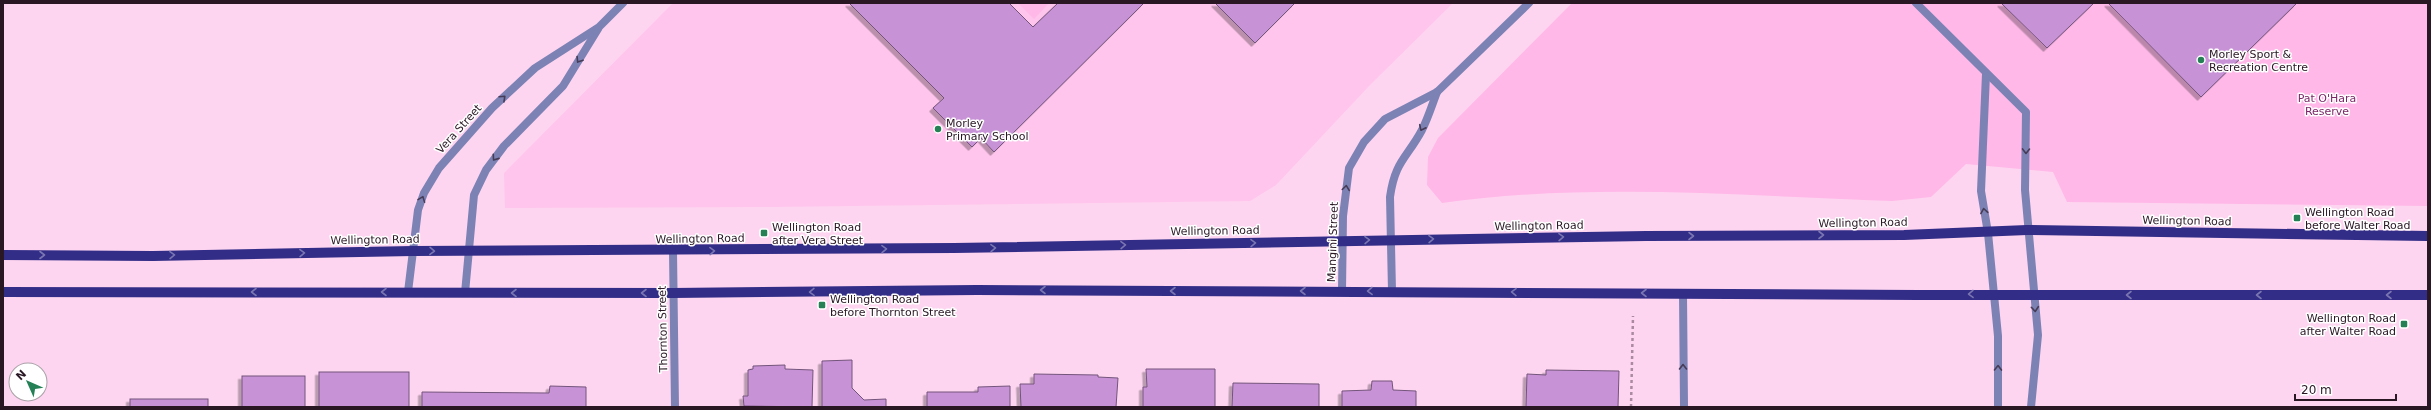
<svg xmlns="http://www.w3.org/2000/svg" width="2431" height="410" viewBox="0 0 2431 410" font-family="'DejaVu Sans',sans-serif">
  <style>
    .built { fill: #ffc5ec }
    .green { fill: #ffb8e8 }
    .building { fill: #c893d6; stroke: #73547b; filter: url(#shadow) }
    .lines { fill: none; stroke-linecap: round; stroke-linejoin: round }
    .path { stroke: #aa8aa0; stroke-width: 2.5; stroke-dasharray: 3 3; stroke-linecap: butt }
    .lane { stroke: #7d82b5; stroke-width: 8 }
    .street { stroke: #7d82b5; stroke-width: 8 }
    .primary { stroke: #322d87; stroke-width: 10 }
    .oneway { stroke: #463c57 }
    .oneway2 { stroke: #7a76b1 }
    .poi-dot { fill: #258056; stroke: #fff; stroke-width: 1.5 }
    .labels { text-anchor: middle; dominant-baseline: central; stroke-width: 3; stroke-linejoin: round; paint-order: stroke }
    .poi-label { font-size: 11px; fill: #291724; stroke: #fff; text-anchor: start }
    .park-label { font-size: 11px; fill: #7b2667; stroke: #fff }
    .street-label { font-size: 11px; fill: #291724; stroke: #fff }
  </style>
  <defs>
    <filter id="shadow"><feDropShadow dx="-3.5" dy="3.5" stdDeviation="0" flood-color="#0004"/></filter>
  </defs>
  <rect width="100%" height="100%" fill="#fed5f0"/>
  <polygon class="built" points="673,3 1453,3 1370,85 1276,185 1250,201 768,207 505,208 504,173"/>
  <g class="green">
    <polygon points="1018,3 1049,3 1034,19"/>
    <path d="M1572,3H2428V206L2067,202L2053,172L1966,164L1931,197L1892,201C1744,196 1589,182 1442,203L1427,185L1428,157L1438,138Z"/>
  </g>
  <g class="building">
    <polygon points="849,3 1009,3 1033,27 1058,3 1144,3 994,152 981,138 972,147 933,108 944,98"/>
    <polygon points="1215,3 1295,3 1255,43"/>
    <polygon points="2001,3 2094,3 2047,48"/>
    <polygon points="2108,3 2297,3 2201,97"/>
    <polygon points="852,360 852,388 864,400 886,399 886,407 822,407 822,361"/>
    <polygon points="785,365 785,369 813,370 812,407 744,406 743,396 748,396 748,370 753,369 753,366"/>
    <polygon points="1146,369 1215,369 1215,407 1143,407 1143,387 1147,387"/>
    <polygon points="1546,370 1619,371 1618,407 1526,407 1527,374 1546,375"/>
    <rect x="319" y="372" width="90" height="35"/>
    <polygon points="1034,374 1098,375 1098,377 1118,378 1116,407 1021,407 1020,384 1034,384"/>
    <rect x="242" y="376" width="63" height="31"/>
    <polygon points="1372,381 1392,381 1393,390 1416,391 1416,407 1342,407 1342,391 1371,390"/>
    <polygon points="1233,383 1319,384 1319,407 1232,407"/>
    <polygon points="550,386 586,387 586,407 422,407 422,392 549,393"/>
    <polygon points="1010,386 1010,407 927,407 927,392 978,392 978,387"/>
    <rect x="130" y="399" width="78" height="8"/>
  </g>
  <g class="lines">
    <polyline class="path" points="1631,407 1633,316"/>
    <g class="lane">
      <polyline points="1916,3 2026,112 2025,190 2038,335 2031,407"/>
      <polyline points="1986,74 1981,191 1988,233 1998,336 1998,407"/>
      <polyline points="1683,294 1684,406"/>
    </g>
    <g class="street">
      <polyline points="673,251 675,407"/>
      <polyline points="1342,291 1343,216 1349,168 1364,142 1385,119 1437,92 1529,3"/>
      <path d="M1392,291L1390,197C1395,161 1407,158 1422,130C1428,118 1432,105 1437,92"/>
      <polyline points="408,292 418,210 424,193 439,168 492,108 535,68 599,27 623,3"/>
      <polyline points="465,293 474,195 486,170 504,146 563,86 598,29"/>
    </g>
    <g class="primary">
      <polyline points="3,255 153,256 413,251 954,248 1646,236 1904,235 2027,230 2428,236"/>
      <polyline points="3,292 672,293 977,290 1919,295 2428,295"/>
    </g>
  </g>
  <defs><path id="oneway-chevron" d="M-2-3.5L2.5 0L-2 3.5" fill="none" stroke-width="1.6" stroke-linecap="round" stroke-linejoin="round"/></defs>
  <g class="oneway">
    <use href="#oneway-chevron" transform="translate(579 60) rotate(122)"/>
    <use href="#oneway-chevron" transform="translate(503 98) rotate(-43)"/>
    <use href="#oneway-chevron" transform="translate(1422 128) rotate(116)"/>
    <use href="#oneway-chevron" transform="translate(2026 151) rotate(91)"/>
    <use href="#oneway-chevron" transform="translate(495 158) rotate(125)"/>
    <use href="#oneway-chevron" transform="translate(1346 188) rotate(-82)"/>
    <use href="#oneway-chevron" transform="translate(422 199) rotate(-69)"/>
    <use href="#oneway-chevron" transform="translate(1984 211) rotate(-99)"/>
    <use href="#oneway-chevron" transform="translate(2035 309) rotate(85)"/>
    <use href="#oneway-chevron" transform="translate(1683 367) rotate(-90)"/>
    <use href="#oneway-chevron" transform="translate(1998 368) rotate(-89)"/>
  </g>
  <g class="oneway2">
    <use href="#oneway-chevron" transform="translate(1821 235)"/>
    <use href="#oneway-chevron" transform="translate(1691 236)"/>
    <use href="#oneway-chevron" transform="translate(1561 237) rotate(-1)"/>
    <use href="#oneway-chevron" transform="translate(1431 239) rotate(-1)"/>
    <use href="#oneway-chevron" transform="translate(1367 240) rotate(-1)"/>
    <use href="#oneway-chevron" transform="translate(1253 243) rotate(-1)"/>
    <use href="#oneway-chevron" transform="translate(1123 245) rotate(-1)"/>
    <use href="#oneway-chevron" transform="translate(993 248) rotate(-1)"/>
    <use href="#oneway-chevron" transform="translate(884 249) rotate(-1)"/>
    <use href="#oneway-chevron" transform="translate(432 251) rotate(1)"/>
    <use href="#oneway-chevron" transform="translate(712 251) rotate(-1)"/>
    <use href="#oneway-chevron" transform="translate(302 253) rotate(-1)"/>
    <use href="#oneway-chevron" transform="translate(42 255)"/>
    <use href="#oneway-chevron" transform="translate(172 255) rotate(-1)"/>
    <use href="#oneway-chevron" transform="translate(1043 290) rotate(-180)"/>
    <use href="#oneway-chevron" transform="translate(1173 291) rotate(-180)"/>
    <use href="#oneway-chevron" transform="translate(1303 291) rotate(-180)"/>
    <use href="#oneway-chevron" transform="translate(1370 291) rotate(179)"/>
    <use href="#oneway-chevron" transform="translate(254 292) rotate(-180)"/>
    <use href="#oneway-chevron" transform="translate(384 292) rotate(-180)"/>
    <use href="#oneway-chevron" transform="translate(812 292) rotate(179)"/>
    <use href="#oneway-chevron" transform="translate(1514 292) rotate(-179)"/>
    <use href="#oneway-chevron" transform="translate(514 293) rotate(180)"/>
    <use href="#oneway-chevron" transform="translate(644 293) rotate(180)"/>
    <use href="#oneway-chevron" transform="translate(1644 293) rotate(-180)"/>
    <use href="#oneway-chevron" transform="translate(1971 294) rotate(179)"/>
    <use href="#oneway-chevron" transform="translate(2129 295) rotate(-180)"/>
    <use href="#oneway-chevron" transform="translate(2259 295) rotate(-180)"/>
    <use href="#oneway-chevron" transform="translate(2389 295) rotate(-180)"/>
  </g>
  <g class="poi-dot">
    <circle cx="2201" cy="60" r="4"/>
    <circle cx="938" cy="129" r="4"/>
    <rect x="2293" y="214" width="8" height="8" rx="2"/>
    <rect x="760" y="229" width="8" height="8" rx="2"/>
    <rect x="818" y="301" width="8" height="8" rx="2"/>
    <rect x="2400" y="320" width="8" height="8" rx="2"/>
  </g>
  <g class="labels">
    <g class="poi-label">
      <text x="2209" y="54">Morley Sport &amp;<tspan x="2209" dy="13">Recreation Centre</tspan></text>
      <text x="946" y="123">Morley<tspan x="946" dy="13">Primary School</tspan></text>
      <text x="2305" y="212">Wellington Road<tspan x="2305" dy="13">before Walter Road</tspan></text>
      <text x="772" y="227">Wellington Road<tspan x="772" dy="13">after Vera Street</tspan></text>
      <text x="830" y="299">Wellington Road<tspan x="830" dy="13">before Thornton Street</tspan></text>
      <text x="2396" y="318" text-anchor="end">Wellington Road<tspan x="2396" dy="13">after Walter Road</tspan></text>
    </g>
    <g class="park-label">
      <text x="2327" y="98">Pat O'Hara<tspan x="2327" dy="13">Reserve</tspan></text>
    </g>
    <g class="street-label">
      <text transform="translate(459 129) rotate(-48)">Vera Street</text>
      <text transform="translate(2187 221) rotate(1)">Wellington Road</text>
      <text transform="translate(1863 223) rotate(-1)">Wellington Road</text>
      <text transform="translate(1539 226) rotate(-1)">Wellington Road</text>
      <text transform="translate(1215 231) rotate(-1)">Wellington Road</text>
      <text transform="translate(700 239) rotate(-1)">Wellington Road</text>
      <text transform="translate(375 240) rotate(-1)">Wellington Road</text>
      <text transform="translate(1333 242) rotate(-88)">Mangini Street</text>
      <text transform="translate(663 329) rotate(-91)">Thornton Street</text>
    </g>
  </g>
  <rect width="2431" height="410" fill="none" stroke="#291724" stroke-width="8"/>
  <g transform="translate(28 382) rotate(315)"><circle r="19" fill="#ffffff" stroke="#a9a2a7"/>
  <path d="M0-3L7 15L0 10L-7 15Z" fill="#258056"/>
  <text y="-6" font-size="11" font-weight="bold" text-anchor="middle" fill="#291724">N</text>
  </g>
  <path d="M2295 394v6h101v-6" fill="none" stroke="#291724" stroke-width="2"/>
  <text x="2301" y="394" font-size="12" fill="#291724" stroke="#ffffff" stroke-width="3" paint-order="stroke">20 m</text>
</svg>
